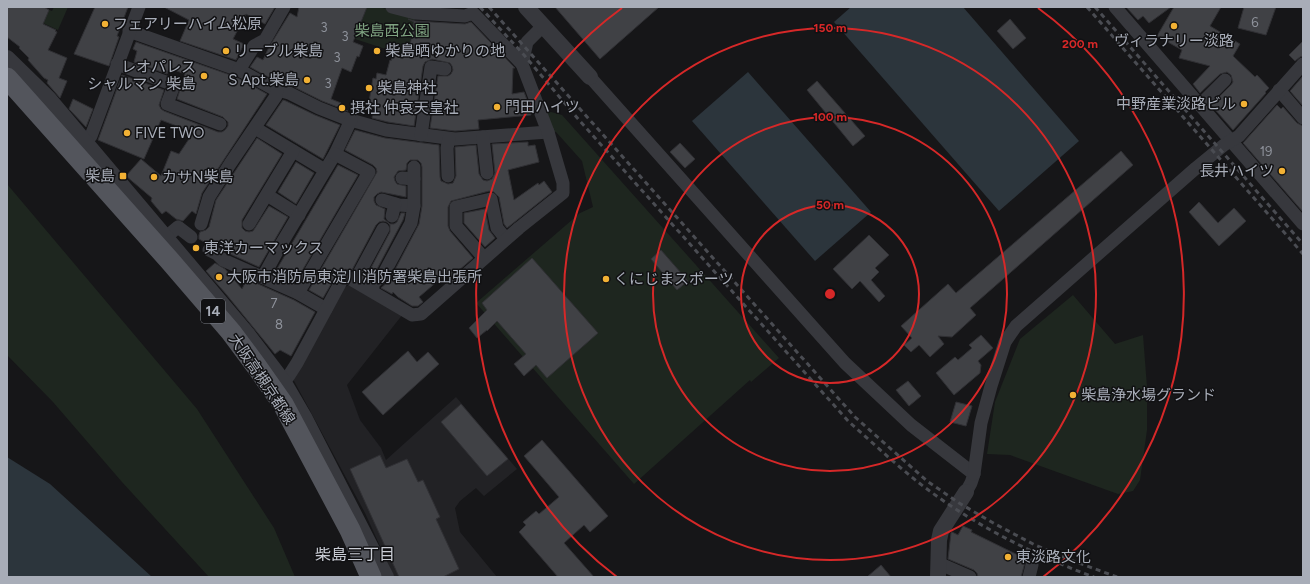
<svg xmlns="http://www.w3.org/2000/svg" width="1310" height="584" viewBox="0 0 1310 584" font-family="Figtree,'Noto Sans JP',sans-serif">
  <style>
    .built { fill: #222225 }
    .green { fill: #1e261f }
    .water { fill: #2c353c }
    .building { fill: #404145; stroke: #303034 }
    .lines { fill: none; stroke-linecap: round; stroke-linejoin: round }
    .minor { stroke: #37383d; stroke-width: 13 }
    .tertiary { stroke: #37383d; stroke-width: 16 }
    .primary { stroke: #53555c; stroke-width: 21 }
    .rail { stroke: #4a4c52; stroke-width: 3; stroke-dasharray: 5 4; stroke-linecap: butt }
    .ring { fill: none; stroke: #d62828; stroke-width: 2 }
    .poi-dot { fill: #f2b134; stroke: #111113; stroke-width: 1.5 }
    .labels { text-anchor: middle; dominant-baseline: central; stroke-width: 3; stroke-linejoin: round; paint-order: stroke }
    .number-label { font-size: 13px; fill: #8e929b }
    .shield { fill: #111113; stroke: #7b7e86; stroke-width: 1 }
    .shield-label { font-size: 14px; font-weight: bold; fill: #a8adb8 }
    .poi-label { font-size: 15px; fill: #a8adb8; stroke: #111113; text-anchor: start }
    .park-label { font-size: 15px; fill: #7fa381; stroke: #111113 }
    .street-label { font-size: 15px; fill: #a8adb8; stroke: #111113 }
    .neighbourhood-label { font-size: 16px; fill: #c9ccd4; stroke: #111113 }
    .centre { fill: #d62828; stroke: #111113; stroke-width: 2 }
    .ring-label { font-size: 12px; text-anchor: middle; font-weight: bold; fill: #d62828; stroke: #111113; stroke-width: 3; stroke-linejoin: round; paint-order: stroke }
  </style>
  <rect width="100%" height="100%" fill="#161618"/>
  <polygon class="built" points="351,284 403,314 347,385 360,420 381,448 386,460 456,397 517,469 484,496 476,488 460,501 455,508 460,532 497,577 394,577 365,513 293,379 343,288"/>
  <g class="green">
    <polygon points="54,7 68,7 58,30 43,23 49,10 52,11"/>
    <polygon points="367,7 379,7 415,17 407,56 355,39"/>
    <polygon points="544,110 562,115 779,358 751,382 750,380 634,484 476,303 580,213 593,207 582,161 556,132 552,131"/>
    <polygon points="7,184 197,409 274,528 295,577 209,577 122,482 53,402 7,355"/>
    <polygon points="1073,295 1115,344 1143,335 1147,387 1147,430 1140,480 1133,491 1118,494 1010,455 987,454 995,402 1020,339"/>
  </g>
  <g class="water">
    <polygon points="851,7 963,7 1079,141 999,211 834,22"/>
    <polygon points="748,72 871,212 815,261 692,121"/>
    <polygon points="7,457 50,484 152,577 7,577"/>
  </g>
  <g class="building">
    <polygon points="7,7 44,7 49,10 43,24 56,30 55,31 57,32 48,50 67,58 59,78 67,81 60,98 47,83 48,80 44,78 28,60 29,58 19,48 20,47 7,37"/>
    <polygon points="95,7 128,7 117,36 119,37 109,66 74,54"/>
    <polygon points="164,7 275,7 265,24 246,14 233,39 244,44 236,60 180,41 189,20"/>
    <polygon points="299,7 367,7 353,42 363,46 359,57 357,56 351,72 342,68 331,99 341,103 341,105 344,106 343,109 348,111 322,101 292,86 277,82 250,67 257,57 263,60 269,47 290,13 297,17"/>
    <polygon points="555,7 659,7 600,59"/>
    <polygon points="1126,7 1171,7 1149,23 1143,16 1138,20"/>
    <polygon points="1174,7 1221,7 1210,26 1240,44 1233,56 1255,77 1257,75 1269,88 1265,92 1266,93 1233,130 1211,105 1231,85 1233,82 1231,75 1227,72 1220,74 1200,93 1193,84 1210,66 1179,58 1182,50 1157,36"/>
    <polygon points="1244,7 1276,7 1266,35 1238,28"/>
    <polygon points="408,19 415,21 465,24 471,22 515,68 513,68 512,94 524,92 531,110 531,115 478,120 479,129 455,131 430,128 438,76 448,76 451,74 453,70 452,66 450,63 432,59 425,62 423,66 414,126 388,122 372,118 375,104 369,102 373,78 376,79 377,73 386,75 390,60 391,61 393,53 408,57 414,22"/>
    <polygon points="1010,19 1026,38 1013,49 997,31"/>
    <polygon points="1303,41 1303,56 1300,57 1295,61 1289,55"/>
    <polygon points="136,42 236,77 267,94 202,193 196,214 192,211 183,221 176,219 166,211 162,214 151,201 152,198 126,176 141,159 161,176 171,151 179,154 193,133 190,132 190,131 161,120 144,159 98,140 122,75 164,90 159,105 161,109 164,111 218,132 222,132 225,130 228,126 228,122 223,117 177,99 185,74 169,68 167,74 134,62 137,51 133,49"/>
    <polygon points="1303,76 1303,106 1290,91"/>
    <polygon points="817,81 865,136 853,146 807,90"/>
    <polygon points="73,99 93,109 86,127 69,109"/>
    <polygon points="283,100 286,101 315,115 340,125 323,159 266,125"/>
    <polygon points="1277,105 1281,109 1283,107 1297,123 1303,126 1303,212 1243,143"/>
    <polygon points="355,130 385,138 439,145 440,177 441,181 448,184 453,183 456,176 455,147 476,145 479,174 483,180 487,181 492,179 495,173 492,144 528,142 528,146 535,145 539,162 508,170 514,200 538,183 539,185 544,181 552,192 507,228 504,224 499,197 494,192 489,191 451,201 448,207 448,226 450,231 473,258 450,278 446,274 419,297 423,302 418,306 412,306 398,297 393,292 392,294 381,288 389,281 419,224 422,206 422,167 421,163 418,160 410,160 407,163 406,170 398,171 394,177 395,181 397,184 406,186 406,197 381,192 377,194 374,197 374,201 376,205 385,209 384,219 390,224 394,224 397,222 401,213 405,213 403,220 376,271 370,275 367,279 365,279 390,232 390,225 387,222 383,221 379,222 376,225 352,270 345,269 338,272 323,298 309,290 377,172 376,168 373,165 345,150"/>
    <polygon points="257,138 282,154 242,220 242,228 245,231 249,232 253,231 269,206 288,217 259,267 228,253 221,247 213,243 206,243 199,239 199,235 200,232 206,230 209,227 216,200"/>
    <polygon points="680,143 695,159 685,168 670,152"/>
    <polygon points="1121,151 1133,165 970,308 976,315 952,337 938,336 944,344 930,357 919,345 911,352 904,345 912,338 901,326 948,284 956,293"/>
    <polygon points="296,162 314,173 296,204 278,192"/>
    <polygon points="338,165 358,175 295,283 274,274"/>
    <polygon points="1199,202 1218,223 1234,208 1246,221 1219,246 1189,212"/>
    <polygon points="485,209 489,230 495,238 485,247 464,223 464,213"/>
    <polygon points="869,235 889,255 875,268 879,272 871,280 885,296 879,302 860,281 852,289 833,269"/>
    <polygon points="661,250 688,281 677,290 651,259"/>
    <polygon points="532,258 598,333 547,378 536,365 524,376 514,364 526,354 497,321 487,331 487,330 477,338 469,328 487,310 482,303"/>
    <polygon points="215,263 225,269 242,289 247,279 294,300 315,312 291,356 280,350 275,354 226,294 206,271"/>
    <polygon points="981,335 993,348 978,361 981,365 980,373 954,395 936,373 955,357 958,360 972,348 969,345"/>
    <polygon points="408,351 417,362 428,352 439,364 383,415 362,392"/>
    <polygon points="908,381 921,396 909,406 896,390"/>
    <polygon points="956,402 972,406 966,426 950,422"/>
    <polygon points="461,404 508,459 487,476 441,422"/>
    <polygon points="542,440 608,516 590,532 584,525 564,543 594,577 558,577 519,532 526,525 523,522 536,511 539,514 559,497 524,456"/>
    <polygon points="380,455 386,468 407,459 418,482 423,480 440,517 436,519 459,569 443,577 399,577 350,469"/>
    <polygon points="963,526 972,530 971,532 1026,559 1021,577 978,577 977,573 974,570 948,559 951,533 952,532 958,535"/>
    <polygon points="881,565 891,577 867,577"/>
  </g>
  <g class="lines">
    <g class="minor">
      <polyline points="1115,7 1303,224"/>
      <polyline points="129,31 239,70 274,89 289,93 319,108 347,119 386,130 455,139 548,132"/>
      <polyline points="117,64 174,85 167,104 220,124"/>
      <polyline points="522,64 527,42 543,26"/>
      <polyline points="239,70 254,46 265,40 284,7"/>
      <polyline points="590,77 845,363 911,425 974,474 971,483 966,492"/>
      <polyline points="1279,90 1303,118"/>
      <polyline points="1200,105 1225,80"/>
      <polyline points="255,128 325,170"/>
      <polyline points="421,135 431,67 445,69"/>
      <polyline points="483,137 487,173"/>
      <polyline points="85,142 91,136 139,7"/>
      <polyline points="448,176 447,148 449,139"/>
      <polyline points="402,178 414,179"/>
      <polyline points="267,195 299,215"/>
      <polyline points="382,200 399,205 414,206"/>
      <polyline points="392,216 395,204"/>
      <polyline points="201,224 209,197 230,164 276,96 277,90"/>
      <polyline points="249,224 293,151"/>
      <polyline points="166,237 178,227 191,237"/>
      <polyline points="209,250 217,254 223,260 298,293 326,309"/>
      <polyline points="484,258 456,226 456,207 491,199 497,228 506,239"/>
      <polyline points="263,277 280,246 335,154 351,120"/>
      <polyline points="355,281 383,229"/>
      <polyline points="372,291 374,282 382,277 411,223 414,206 414,167"/>
      <polyline points="298,293 369,172 335,154"/>
      <polyline points="283,381 288,377 297,363 343,278 347,277 412,315 421,314 519,228 563,193 563,183 548,132 522,64 473,13 465,16 415,13 392,7"/>
      <polyline points="974,474 981,423 991,386 1005,342 1016,326 1196,168 1224,145 1239,136 1303,64"/>
      <polyline points="938,563 970,577"/>
      <polyline points="1029,577 1032,565"/>
    </g>
    <g class="tertiary">
      <polyline points="526,7 590,77"/>
      <polyline points="7,58 48,98 85,142 248,335 283,381 304,417 386,577"/>
      <polyline points="938,577 939,540 941,531 966,492"/>
    </g>
    <polyline class="primary" points="7,78 170,261 231,332 257,367 283,404 350,530 371,577"/>
    <g class="rail">
      <path d="M480,7L524,55L579,120L849,422C873,443 897,466 923,486C974,525 1034,555 1094,577"/>
      <polyline points="489,7 855,417 927,481 959,503 995,524 1035,545 1068,559 1117,577"/>
      <polyline points="1087,7 1303,254"/>
      <polyline points="1095,7 1303,244"/>
    </g>
  </g>
  <g class="ring">
    <circle cx="830" cy="294" r="89"/>
    <circle cx="830" cy="294" r="177"/>
    <circle cx="830" cy="294" r="266"/>
    <path d="M617 577A354 354 0 0 1 622 8M1038 8A354 354 0 0 1 1043 577"/>
  </g>
  <g class="poi-dot">
    <circle cx="105" cy="24" r="4"/>
    <circle cx="1174" cy="26" r="4"/>
    <circle cx="226" cy="51" r="4"/>
    <circle cx="377" cy="51" r="4"/>
    <circle cx="204" cy="76" r="4"/>
    <circle cx="307" cy="80" r="4"/>
    <circle cx="369" cy="88" r="4"/>
    <circle cx="1244" cy="104" r="4"/>
    <circle cx="497" cy="107" r="4"/>
    <circle cx="342" cy="108" r="4"/>
    <circle cx="127" cy="133" r="4"/>
    <circle cx="1282" cy="171" r="4"/>
    <rect x="119" y="172" width="8" height="8" rx="2"/>
    <circle cx="154" cy="177" r="4"/>
    <circle cx="196" cy="248" r="4"/>
    <circle cx="219" cy="277" r="4"/>
    <circle cx="606" cy="279" r="4"/>
    <circle cx="1073" cy="395" r="4"/>
    <circle cx="1008" cy="557" r="4"/>
  </g>
  <g class="labels">
    <g class="number-label">
      <text x="1255" y="22">6</text>
      <text x="324" y="27">3</text>
      <text x="345" y="36">3</text>
      <text x="337" y="57">3</text>
      <text x="328" y="83">3</text>
      <text x="1266" y="151">19</text>
      <text x="274" y="303">7</text>
      <text x="279" y="324">8</text>
    </g>
    <rect class="shield" x="201" y="299" width="24" height="24" rx="3"/>
    <g class="shield-label">
      <text x="213" y="311">14</text>
    </g>
    <g class="poi-label">
      <text x="113" y="24">フェアリーハイム松原</text>
      <text x="1174" y="41" text-anchor="middle">ヴィラナリー淡路</text>
      <text x="234" y="51">リーブル柴島</text>
      <text x="385" y="51">柴島晒ゆかりの地</text>
      <text x="196" y="67" text-anchor="end">レオパレス<tspan x="196" dy="17">シャルマン 柴島</tspan></text>
      <text x="299" y="80" text-anchor="end">S Apt.柴島</text>
      <text x="377" y="88">柴島神社</text>
      <text x="1236" y="104" text-anchor="end">中野産業淡路ビル</text>
      <text x="505" y="107">門田ハイツ</text>
      <text x="350" y="108">摂社 仲哀天皇社</text>
      <text x="135" y="133">FIVE TWO</text>
      <text x="1274" y="171" text-anchor="end">長井ハイツ</text>
      <text x="115" y="176" text-anchor="end">柴島</text>
      <text x="162" y="177">カサN柴島</text>
      <text x="204" y="248">東洋カーマックス</text>
      <text x="227" y="277">大阪市消防局東淀川消防署柴島出張所</text>
      <text x="614" y="279">くにじまスポーツ</text>
      <text x="1081" y="395">柴島浄水場グランド</text>
      <text x="1016" y="557">東淡路文化</text>
    </g>
    <g class="park-label">
      <text x="392" y="31">柴島西公園</text>
    </g>
    <g class="street-label">
      <text transform="translate(262 379) rotate(56)">大阪高槻京都線</text>
    </g>
    <g class="neighbourhood-label">
      <text x="355" y="554">柴島三丁目</text>
    </g>
  </g>
  <circle cx="830" cy="294" r="6" class="centre"/>
  <g class="ring-label">
    <text x="830" y="32">150 m</text>
    <text x="1080" y="48">200 m</text>
    <text x="830" y="121">100 m</text>
    <text x="830" y="209">50 m</text>
  </g>
  <rect width="1310" height="584" fill="none" stroke="#a8adb8" stroke-width="16"/>
</svg>
